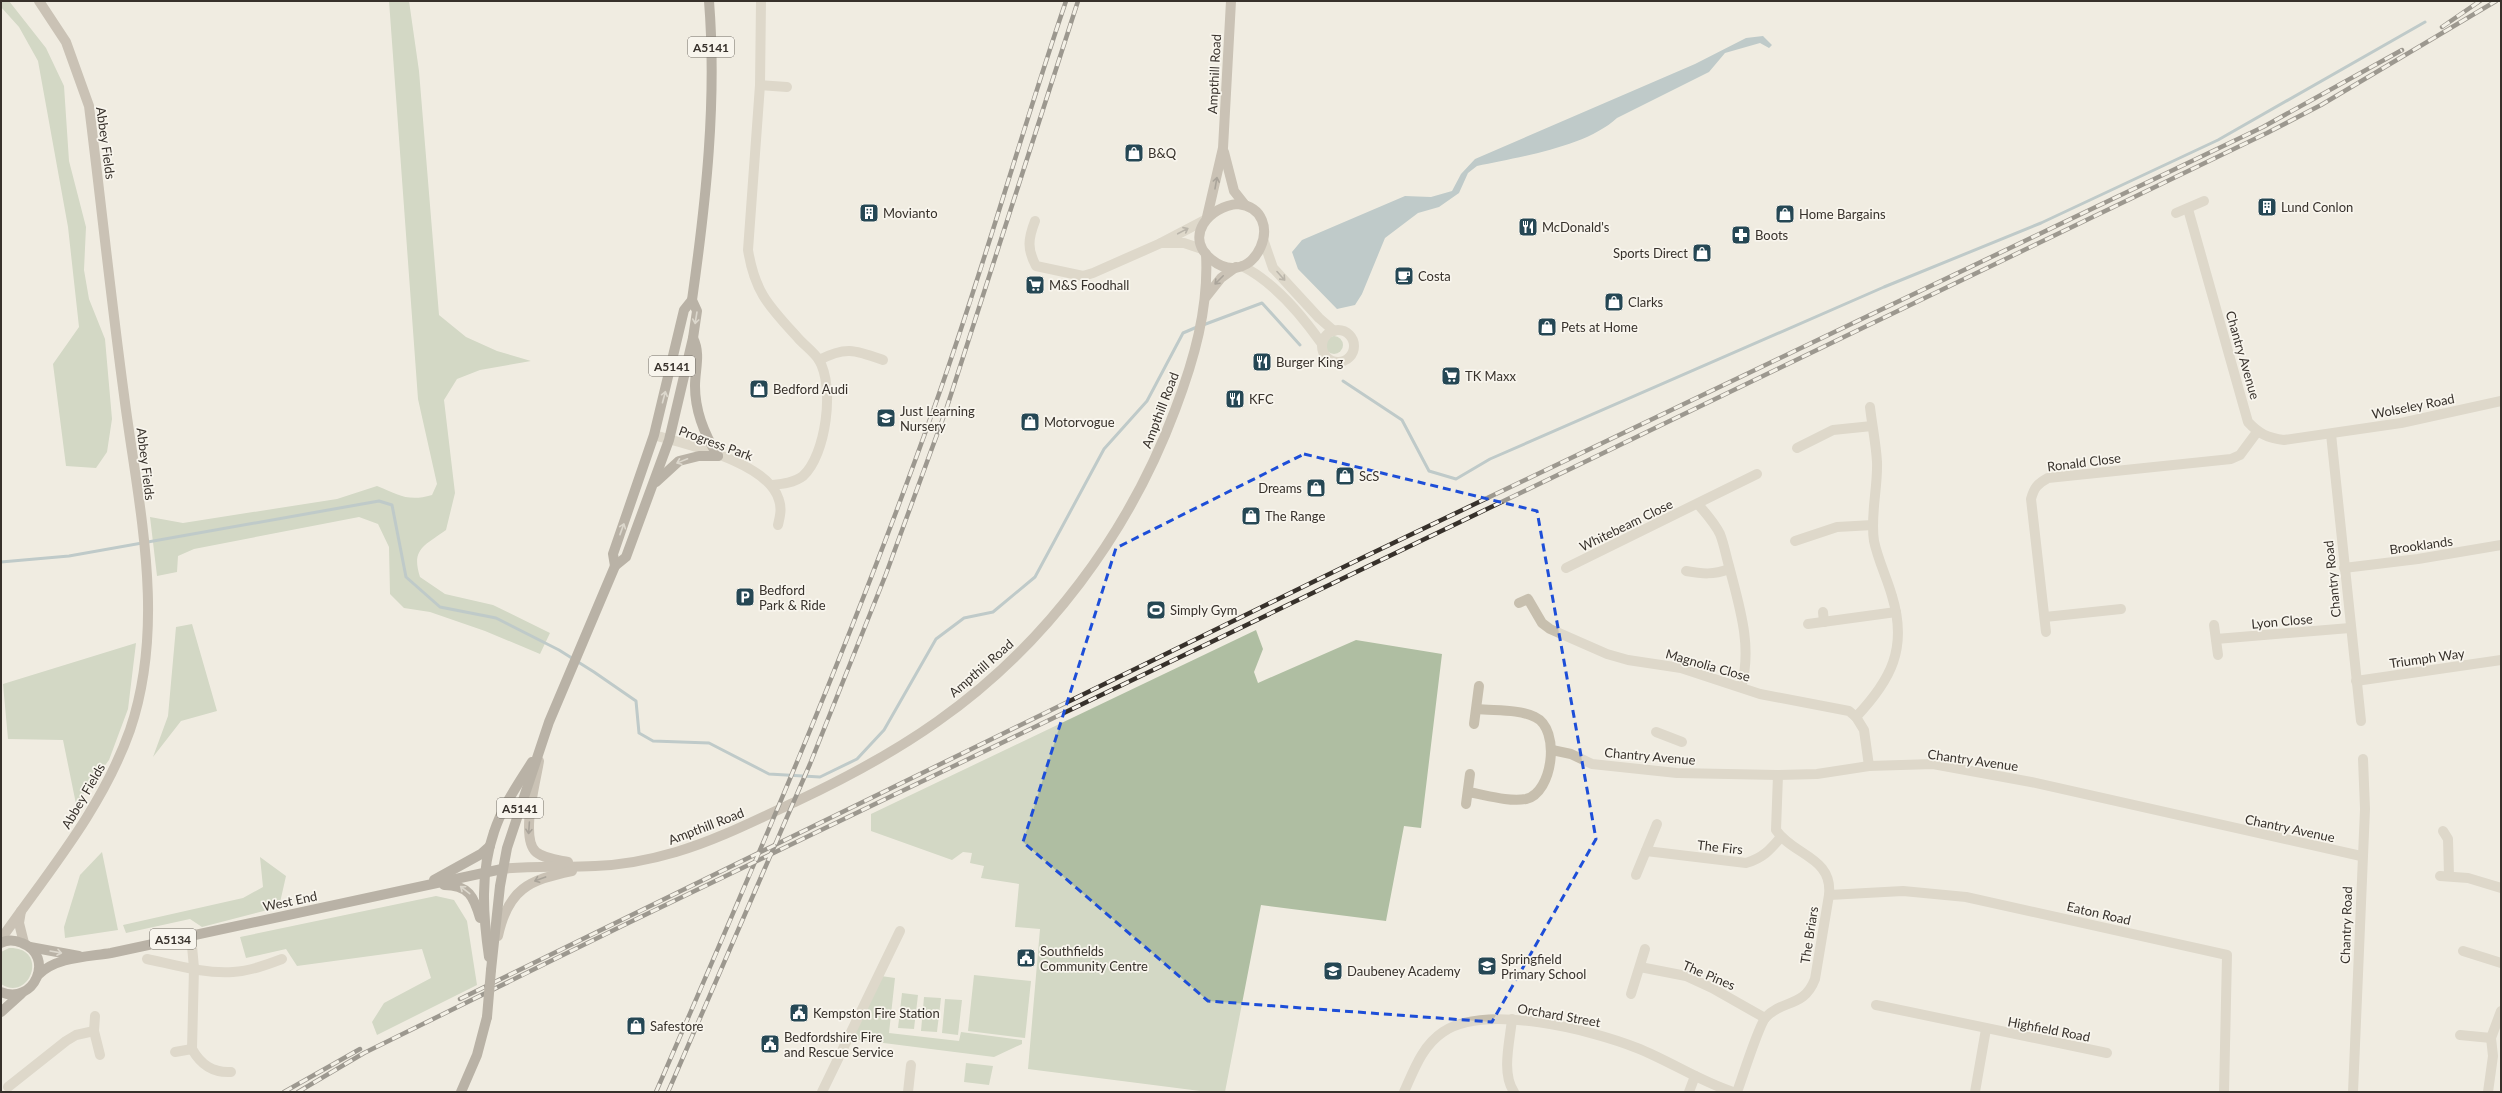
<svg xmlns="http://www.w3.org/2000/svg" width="2502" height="1093" viewBox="0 0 2502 1093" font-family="Lato,sans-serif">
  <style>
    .green { fill: #afbea2 }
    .water { fill: #83a0aa }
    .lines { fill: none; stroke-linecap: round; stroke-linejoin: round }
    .stream { stroke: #83a0aa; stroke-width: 3 }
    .street { stroke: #c7bfae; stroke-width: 10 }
    .secondary { stroke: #9b8f7f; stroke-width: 10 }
    .primary { stroke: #776c5e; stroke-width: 10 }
    .rail-casing { stroke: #37312b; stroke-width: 4.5 }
    .rail { stroke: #f8f5ed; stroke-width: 3; stroke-dasharray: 9; stroke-linecap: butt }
    .primary-bridge { stroke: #776c5e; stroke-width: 10 }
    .oneway { stroke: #554d44 }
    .oneway2 { stroke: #787166 }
    .oneway3 { stroke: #c4beb4 }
    .marked { fill: none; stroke: #1d4ed8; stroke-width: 3; stroke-dasharray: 8 5; stroke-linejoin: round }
    .labels { text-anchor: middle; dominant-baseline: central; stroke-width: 3.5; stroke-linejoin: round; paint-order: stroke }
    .shield { fill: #f8f5ed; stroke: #716c65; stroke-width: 1 }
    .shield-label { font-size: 12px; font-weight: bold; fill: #37312b }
    .street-label { font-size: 13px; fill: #37312b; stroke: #f8f5ed }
    .poi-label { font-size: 13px; fill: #37312b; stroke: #f8f5ed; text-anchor: start }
  </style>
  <rect width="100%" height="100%" fill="#f0ece1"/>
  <g class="green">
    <polygon points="1,1 9,1 46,48 64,86 69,161 86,227 84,270 89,299 105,339 112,419 107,452 96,468 66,466 53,364 79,327 68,227 38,61 19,27 1,7"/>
    <path d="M389,1H409L419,71L439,315L466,337L497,351L531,361L480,370L457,379L444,400L455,493L446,530C424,546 411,549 420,577L445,594L493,605L550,633L540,654L485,631L430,612L404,608L390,594L389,547L378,524L359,517L194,549L178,556L177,572L157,576L150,517L183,523L337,499L377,486C399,495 408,502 432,495L437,484L418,399Z"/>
    <circle cx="1334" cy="345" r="9"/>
    <polygon points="192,624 217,711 181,721 153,757 168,716 176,627"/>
    <polygon points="1256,630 1263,649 1254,672 1258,683 1356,640 1442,654 1421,828 1404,826 1386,921 1261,905 1225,1092 1208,1092 1028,1069 1040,929 1015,927 1019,884 981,878 984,866 970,863 972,853 963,852 952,860 871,831 871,814"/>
    <polygon points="136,643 128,709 109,760 76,804 63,740 8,739 3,684"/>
    <polygon points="102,852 118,930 65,938 64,927 80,875"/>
    <polygon points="260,857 286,876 279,907 202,927 190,919 126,933 123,925 243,898 263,887"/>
    <polygon points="436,896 454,900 467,921 477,985 377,1035 372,1022 384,1003 431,978 422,949 297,966 286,949 246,958 240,937"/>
    <path d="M9,948C50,947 30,1003 1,984V952Z"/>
    <polygon points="974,975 1031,981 1025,1038 968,1031"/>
    <polygon points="881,976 895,978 889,1033 959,1041 961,1032 1022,1040 1022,1044 994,1057 852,1039"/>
    <polygon points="902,993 918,995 914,1029 898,1028"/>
    <polygon points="924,997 941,998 937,1032 921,1031"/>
    <polygon points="945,999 962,1000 958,1035 942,1033"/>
    <polygon points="966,1063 993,1066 989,1085 964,1082"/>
  </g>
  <path class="water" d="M1763,36L1772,45L1769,48L1760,43L1725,53L1709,72L1617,118C1586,147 1519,157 1477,166L1468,173L1459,193L1439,207L1418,213L1385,238L1362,294L1355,305L1337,309L1298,269L1292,252L1302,240L1405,196L1431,197L1452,191L1461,174L1475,159L1695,64L1746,38Z"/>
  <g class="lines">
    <g class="stream">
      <polyline points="1203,325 1262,303 1300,345"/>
      <polyline points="1343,381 1402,420 1429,471 1456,479 1490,459 1884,287 2041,223 2218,140 2425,22"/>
      <polyline points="1,562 69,556 379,501 392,505 406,577 440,607 496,618 559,650 594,672 636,701 639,733 653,741 709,743 769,774 820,777 857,759 884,730 936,639 964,618 993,612 1035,577 1104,449 1147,401 1183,333 1197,327"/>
    </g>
    <g class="street">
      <path d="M761,1L760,85L748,250C755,293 769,306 798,338C804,345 814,352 819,360C835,387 826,455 803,476C794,483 781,484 771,485"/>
      <polyline points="760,85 787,87"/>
      <path d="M2188,209L2248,422C2259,434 2268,438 2284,440L2401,423L2501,401"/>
      <polyline points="2176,213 2204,201"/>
      <path d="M1035,221C1028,239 1027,249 1036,266L1083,276L1093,273L1161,243L1205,220"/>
      <polyline points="1264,242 1273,268 1319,318 1334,331"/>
      <polyline points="1161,243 1184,243 1202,249"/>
      <path d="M1242,266C1274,282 1301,314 1322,344"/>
      <circle cx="1338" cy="346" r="16"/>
      <path d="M819,360C846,346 855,350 883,360"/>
      <polyline points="2331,434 2361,721"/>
      <path d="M654,435C688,445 768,462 779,500C782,509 780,516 778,525"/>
      <polyline points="1797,448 1833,430 1872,426"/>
      <path d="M1698,504C1706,514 1714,522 1720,534C1724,544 1726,556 1729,566C1739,605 1753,647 1741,687"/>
      <polyline points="1795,541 1837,527 1873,525"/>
      <polyline points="1566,568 1757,474"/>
      <polyline points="2344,568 2418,559 2501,545"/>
      <path d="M1686,571C1703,574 1713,575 1729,569"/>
      <polyline points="1519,603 1528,599 1542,623 1550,629 1607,654 1628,660 1681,668 1760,694 1849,711 1856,717 1864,730 1869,766"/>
      <polyline points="1823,612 1824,622"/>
      <polyline points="2045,617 2121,609"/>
      <polyline points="1808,624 1896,612"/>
      <polyline points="2214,625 2218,655"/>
      <path d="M2046,632L2031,499C2034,488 2037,484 2048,478L2231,459L2240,455L2257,432"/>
      <polyline points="2216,639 2350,628"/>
      <polyline points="2356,681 2501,660"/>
      <path d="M1856,717C1891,680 1908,648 1892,596C1887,578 1878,560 1874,541C1870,515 1878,488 1877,462C1876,444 1872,425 1870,407"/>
      <polyline points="1474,724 1479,686"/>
      <polyline points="1656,732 1682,742"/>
      <polyline points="1552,750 1571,754 1592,764 1677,773 1778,775 1817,774 1869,766 1933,764 2031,782 2361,856"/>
      <path d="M1468,792C1486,795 1508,802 1526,799C1553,793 1561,729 1535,717C1519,709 1494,711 1477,709"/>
      <polyline points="1466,804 1470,774"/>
      <polyline points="2443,831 2448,839 2449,876"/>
      <path d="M1646,851L1746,863C1763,858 1770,850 1781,837"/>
      <polyline points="1636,875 1657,824"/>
      <polyline points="2440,876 2468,878 2501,888"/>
      <polyline points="1829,895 1903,891 1966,897 2227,955 2224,1092"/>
      <path d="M191,935L194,968L192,1049C201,1065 213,1073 231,1072"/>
      <polyline points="2463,951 2501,963"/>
      <path d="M147,959C175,965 205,974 233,972C250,971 266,965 282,959"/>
      <polyline points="1640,967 1686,976 1712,988 1765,1018"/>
      <polyline points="1631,994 1645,949"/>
      <polyline points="1876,1005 2107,1053"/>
      <polyline points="95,1016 94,1031 100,1055"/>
      <path d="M1512,1019C1510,1041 1501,1073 1514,1092"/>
      <polyline points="2460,1035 2491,1038"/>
      <polyline points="175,1052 192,1049"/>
      <polyline points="8,1087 66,1041 76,1035 94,1031"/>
      <polyline points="822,1092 900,931"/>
      <polyline points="908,1092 911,1065"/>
      <path d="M1404,1092C1414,1070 1422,1046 1443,1032C1486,1003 1592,1030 1637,1048C1670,1061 1699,1081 1733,1092"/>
      <polyline points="1689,1092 1695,1076"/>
      <path d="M1737,1092C1742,1079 1759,1024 1766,1017C1783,999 1804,1008 1815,979L1829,895C1833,857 1794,856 1776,830L1778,775"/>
      <polyline points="1975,1092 1986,1029"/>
      <polyline points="2353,1092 2365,809 2363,759"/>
      <polyline points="2488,1092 2493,1056 2491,1038 2501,1011"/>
    </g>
    <g class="secondary">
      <polyline points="1224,152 1234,191 1245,205"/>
      <path d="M1238,204C1290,210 1255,294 1212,260C1183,237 1209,206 1238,204Z"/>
      <polyline points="1207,217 1223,148 1231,1"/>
      <polyline points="1206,297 1221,278 1236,267"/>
      <path d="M539,761C536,781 520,838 536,852C545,859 558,860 568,862"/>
      <path d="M502,869C533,865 564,868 595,866C622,865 649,860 676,852C717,840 756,820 795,802C844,779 893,753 938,721C1046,645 1129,533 1175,410C1194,360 1209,308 1206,254"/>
      <polyline points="21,911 19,923 24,943"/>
      <path d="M498,936C508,889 529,880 572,871"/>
      <path d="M1,939C48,872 102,809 130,730C167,621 138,505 124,395C111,299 101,202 89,106L66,42L39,1"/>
    </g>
    <g class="primary">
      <path d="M693,338C701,354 695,369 695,386C695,412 704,434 718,456"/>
      <polyline points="656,482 679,461 699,456 718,456"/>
      <polyline points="615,566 613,554 654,435 684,310 692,300"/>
      <polyline points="434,880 481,854 490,846"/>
      <path d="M444,885C469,885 474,897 480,918"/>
      <path d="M1,943C8,939 15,940 22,943C56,956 34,1006 1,992"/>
      <polyline points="30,947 79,956"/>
      <path d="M489,957C483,916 480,872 494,832C502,807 518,784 532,762"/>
      <path d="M491,970L500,886L507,848L549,722L615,566L626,557L669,440L693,338L697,311L692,300C706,201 717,101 709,1"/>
      <path d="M38,975C56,957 86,957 111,953L502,869"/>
      <polyline points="1,1012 21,994"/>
      <polyline points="461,1092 477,1055 487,1017"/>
    </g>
    <g class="rail-casing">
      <g id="rail">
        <polyline points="2442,27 2480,1"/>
        <polyline points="460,999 1364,557 2263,127 2402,50"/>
        <polyline points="284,1092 360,1049"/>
        <polyline points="298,1092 364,1053 622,926 2267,133 2321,105 2496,1"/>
        <path d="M656,1092C754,866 852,640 934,408C982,274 1020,136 1066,1"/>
        <polyline points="668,1092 810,764 886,574 946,410 1078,1"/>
      </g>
    </g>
    <use href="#rail" class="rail"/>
    <polyline class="primary-bridge" points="487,1017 491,970"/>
  </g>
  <defs><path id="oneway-shaft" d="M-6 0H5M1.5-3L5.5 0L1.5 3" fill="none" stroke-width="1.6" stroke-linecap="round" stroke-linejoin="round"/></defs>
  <g class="oneway">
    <use href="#oneway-shaft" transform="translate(1216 183) rotate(-80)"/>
    <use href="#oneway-shaft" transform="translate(1219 280) rotate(135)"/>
    <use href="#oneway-shaft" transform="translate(529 828) rotate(94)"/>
    <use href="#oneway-shaft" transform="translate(540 879) rotate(160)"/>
  </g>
  <g class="oneway2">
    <use href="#oneway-shaft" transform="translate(1183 231) rotate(-28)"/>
    <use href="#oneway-shaft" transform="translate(1281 276) rotate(48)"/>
  </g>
  <g class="oneway3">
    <use href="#oneway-shaft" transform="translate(696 318) rotate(99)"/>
    <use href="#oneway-shaft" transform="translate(664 397) rotate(-75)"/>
    <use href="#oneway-shaft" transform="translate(682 461) rotate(158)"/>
    <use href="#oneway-shaft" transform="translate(622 529) rotate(-70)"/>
    <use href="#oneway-shaft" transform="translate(465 890) rotate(-142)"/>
    <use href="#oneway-shaft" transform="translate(56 952) rotate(10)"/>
  </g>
  <path d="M0 0H2502V1093H0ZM1304,454L1537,511L1596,839L1492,1022L1208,1001L1023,842L1116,548Z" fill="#f0ece1" fill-opacity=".55" fill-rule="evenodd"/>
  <path class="marked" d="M1304,454L1537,511L1596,839L1492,1022L1208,1001L1023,842L1116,548Z"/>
  <defs>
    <g id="shop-square" transform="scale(1)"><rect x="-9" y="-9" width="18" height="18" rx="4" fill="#254754" stroke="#f8f5ed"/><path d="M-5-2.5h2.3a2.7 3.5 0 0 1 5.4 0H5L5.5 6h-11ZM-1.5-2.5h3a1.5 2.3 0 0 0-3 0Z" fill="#fff"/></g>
    <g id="building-square" transform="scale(1)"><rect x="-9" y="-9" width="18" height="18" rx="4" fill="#254754" stroke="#f8f5ed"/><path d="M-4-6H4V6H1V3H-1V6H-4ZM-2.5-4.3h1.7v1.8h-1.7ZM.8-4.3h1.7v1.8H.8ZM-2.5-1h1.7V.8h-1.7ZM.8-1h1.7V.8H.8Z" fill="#fff"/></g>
    <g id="restaurant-square" transform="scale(1)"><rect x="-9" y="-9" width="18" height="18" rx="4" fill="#254754" stroke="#f8f5ed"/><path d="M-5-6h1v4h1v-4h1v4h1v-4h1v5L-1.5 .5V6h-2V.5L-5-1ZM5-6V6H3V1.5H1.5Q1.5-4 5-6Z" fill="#fff"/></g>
    <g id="pharmacy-square" transform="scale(1)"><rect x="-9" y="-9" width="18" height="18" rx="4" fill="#254754" stroke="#f8f5ed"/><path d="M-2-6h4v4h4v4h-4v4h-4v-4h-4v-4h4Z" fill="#fff"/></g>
    <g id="cafe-square" transform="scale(1)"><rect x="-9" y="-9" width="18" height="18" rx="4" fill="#254754" stroke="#f8f5ed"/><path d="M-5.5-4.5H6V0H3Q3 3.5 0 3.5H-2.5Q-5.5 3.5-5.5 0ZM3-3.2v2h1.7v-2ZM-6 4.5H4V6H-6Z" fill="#fff"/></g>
    <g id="supermarket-square" transform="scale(1)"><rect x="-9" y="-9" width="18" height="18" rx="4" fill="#254754" stroke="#f8f5ed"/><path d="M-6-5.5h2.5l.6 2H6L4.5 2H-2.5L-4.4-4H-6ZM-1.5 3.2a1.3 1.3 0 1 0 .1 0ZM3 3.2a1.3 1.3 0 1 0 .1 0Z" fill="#fff"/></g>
    <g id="school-square" transform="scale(1)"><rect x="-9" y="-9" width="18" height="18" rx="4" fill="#254754" stroke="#f8f5ed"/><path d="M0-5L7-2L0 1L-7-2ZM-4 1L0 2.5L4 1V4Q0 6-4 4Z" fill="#fff"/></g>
    <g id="parking-square" transform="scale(1)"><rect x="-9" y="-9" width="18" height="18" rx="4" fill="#254754" stroke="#f8f5ed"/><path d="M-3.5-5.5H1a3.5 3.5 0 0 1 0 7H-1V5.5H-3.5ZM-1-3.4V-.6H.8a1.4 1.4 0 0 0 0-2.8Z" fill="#fff"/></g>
    <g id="stadium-square" transform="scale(1)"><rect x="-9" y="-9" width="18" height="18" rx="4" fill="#254754" stroke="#f8f5ed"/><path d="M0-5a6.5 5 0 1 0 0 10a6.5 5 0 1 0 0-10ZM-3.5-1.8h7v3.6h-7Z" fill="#fff"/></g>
    <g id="civic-square" transform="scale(1)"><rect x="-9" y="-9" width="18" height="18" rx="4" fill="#254754" stroke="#f8f5ed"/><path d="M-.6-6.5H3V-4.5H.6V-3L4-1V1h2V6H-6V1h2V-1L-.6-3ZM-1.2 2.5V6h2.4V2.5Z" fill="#fff"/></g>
  </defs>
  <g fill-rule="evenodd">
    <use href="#shop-square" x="1134" y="153"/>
    <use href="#building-square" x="2267" y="207"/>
    <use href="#building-square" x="869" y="213"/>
    <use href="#shop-square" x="1785" y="214"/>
    <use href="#restaurant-square" x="1528" y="227"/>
    <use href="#pharmacy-square" x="1741" y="235"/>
    <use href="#shop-square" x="1702" y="253"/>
    <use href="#cafe-square" x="1404" y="276"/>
    <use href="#supermarket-square" x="1035" y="285"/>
    <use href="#shop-square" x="1614" y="302"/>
    <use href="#shop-square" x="1547" y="327"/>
    <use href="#restaurant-square" x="1262" y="362"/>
    <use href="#supermarket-square" x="1451" y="376"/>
    <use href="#shop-square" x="759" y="389"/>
    <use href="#restaurant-square" x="1235" y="399"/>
    <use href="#school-square" x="886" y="418"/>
    <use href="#shop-square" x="1030" y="422"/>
    <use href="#shop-square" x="1345" y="476"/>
    <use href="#shop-square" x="1316" y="488"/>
    <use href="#shop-square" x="1251" y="516"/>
    <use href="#parking-square" x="745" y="597"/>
    <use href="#stadium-square" x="1156" y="610"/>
    <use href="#civic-square" x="1026" y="958"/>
    <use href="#school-square" x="1487" y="966"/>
    <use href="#school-square" x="1333" y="971"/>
    <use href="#civic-square" x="799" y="1013"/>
    <use href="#shop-square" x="636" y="1026"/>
    <use href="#civic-square" x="770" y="1044"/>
  </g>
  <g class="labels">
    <g class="shield">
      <rect x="688" y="37" width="46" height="20" rx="3"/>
      <rect x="649" y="356" width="46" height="20" rx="3"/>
      <rect x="497" y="798" width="46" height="20" rx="3"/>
      <rect x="150" y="929" width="46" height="20" rx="3"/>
    </g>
    <g class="shield-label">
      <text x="711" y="47">A5141</text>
      <text x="672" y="366">A5141</text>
      <text x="520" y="808">A5141</text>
      <text x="173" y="939">A5134</text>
    </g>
    <g class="street-label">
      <text transform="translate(1214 74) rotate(-87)">Ampthill Road</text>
      <text transform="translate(106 143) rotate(82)">Abbey Fields</text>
      <text transform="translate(2243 355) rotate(74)">Chantry Avenue</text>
      <text transform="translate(2413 406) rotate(-11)">Wolseley Road</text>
      <text transform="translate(1160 410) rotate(-69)">Ampthill Road</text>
      <text transform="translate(716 443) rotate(20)">Progress Park</text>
      <text transform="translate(2084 462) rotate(-7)">Ronald Close</text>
      <text transform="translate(146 464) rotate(83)">Abbey Fields</text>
      <text transform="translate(1626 525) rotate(-26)">Whitebeam Close</text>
      <text transform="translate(2421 545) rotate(-8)">Brooklands</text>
      <text transform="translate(2332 579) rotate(-96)">Chantry Road</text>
      <text transform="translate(2282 621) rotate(-5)">Lyon Close</text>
      <text transform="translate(2427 658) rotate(-8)">Triumph Way</text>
      <text transform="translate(1708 665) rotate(16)">Magnolia Close</text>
      <text transform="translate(981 668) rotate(-41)">Ampthill Road</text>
      <text transform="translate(1650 756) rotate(5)">Chantry Avenue</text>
      <text transform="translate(1973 760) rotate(8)">Chantry Avenue</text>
      <text transform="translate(83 796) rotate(-60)">Abbey Fields</text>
      <text transform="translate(706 826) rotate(-21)">Ampthill Road</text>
      <text transform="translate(2290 828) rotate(12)">Chantry Avenue</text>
      <text transform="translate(1720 847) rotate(6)">The Firs</text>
      <text transform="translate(290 901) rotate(-12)">West End</text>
      <text transform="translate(2099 913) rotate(13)">Eaton Road</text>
      <text transform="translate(2346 925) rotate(-88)">Chantry Road</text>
      <text transform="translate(1809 935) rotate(-81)">The Briars</text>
      <text transform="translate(1709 975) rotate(23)">The Pines</text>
      <text transform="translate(1559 1015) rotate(10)">Orchard Street</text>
      <text transform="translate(2049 1029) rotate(11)">Highfield Road</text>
    </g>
    <g class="poi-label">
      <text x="1148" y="153">B&amp;Q</text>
      <text x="2281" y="207">Lund Conlon</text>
      <text x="883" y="213">Movianto</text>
      <text x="1799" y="214">Home Bargains</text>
      <text x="1542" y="227">McDonald's</text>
      <text x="1755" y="235">Boots</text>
      <text x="1688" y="253" text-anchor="end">Sports Direct</text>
      <text x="1418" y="276">Costa</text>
      <text x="1049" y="285">M&amp;S Foodhall</text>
      <text x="1628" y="302">Clarks</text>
      <text x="1561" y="327">Pets at Home</text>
      <text x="1276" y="362">Burger King</text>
      <text x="1465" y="376">TK Maxx</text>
      <text x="773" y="389">Bedford Audi</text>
      <text x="1249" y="399">KFC</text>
      <text x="900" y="411">Just Learning<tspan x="900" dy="15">Nursery</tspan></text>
      <text x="1044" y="422">Motorvogue</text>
      <text x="1359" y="476">ScS</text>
      <text x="1302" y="488" text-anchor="end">Dreams</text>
      <text x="1265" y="516">The Range</text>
      <text x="759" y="590">Bedford<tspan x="759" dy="15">Park &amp; Ride</tspan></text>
      <text x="1170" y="610">Simply Gym</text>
      <text x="1040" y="951">Southfields<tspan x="1040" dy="15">Community Centre</tspan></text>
      <text x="1501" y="959">Springfield<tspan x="1501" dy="15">Primary School</tspan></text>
      <text x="1347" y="971">Daubeney Academy</text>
      <text x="813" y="1013">Kempston Fire Station</text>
      <text x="650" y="1026">Safestore</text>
      <text x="784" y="1037">Bedfordshire Fire<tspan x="784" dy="15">and Rescue Service</tspan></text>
    </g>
  </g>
  <rect width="2502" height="1093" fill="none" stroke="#37312b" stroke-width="4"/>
</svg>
